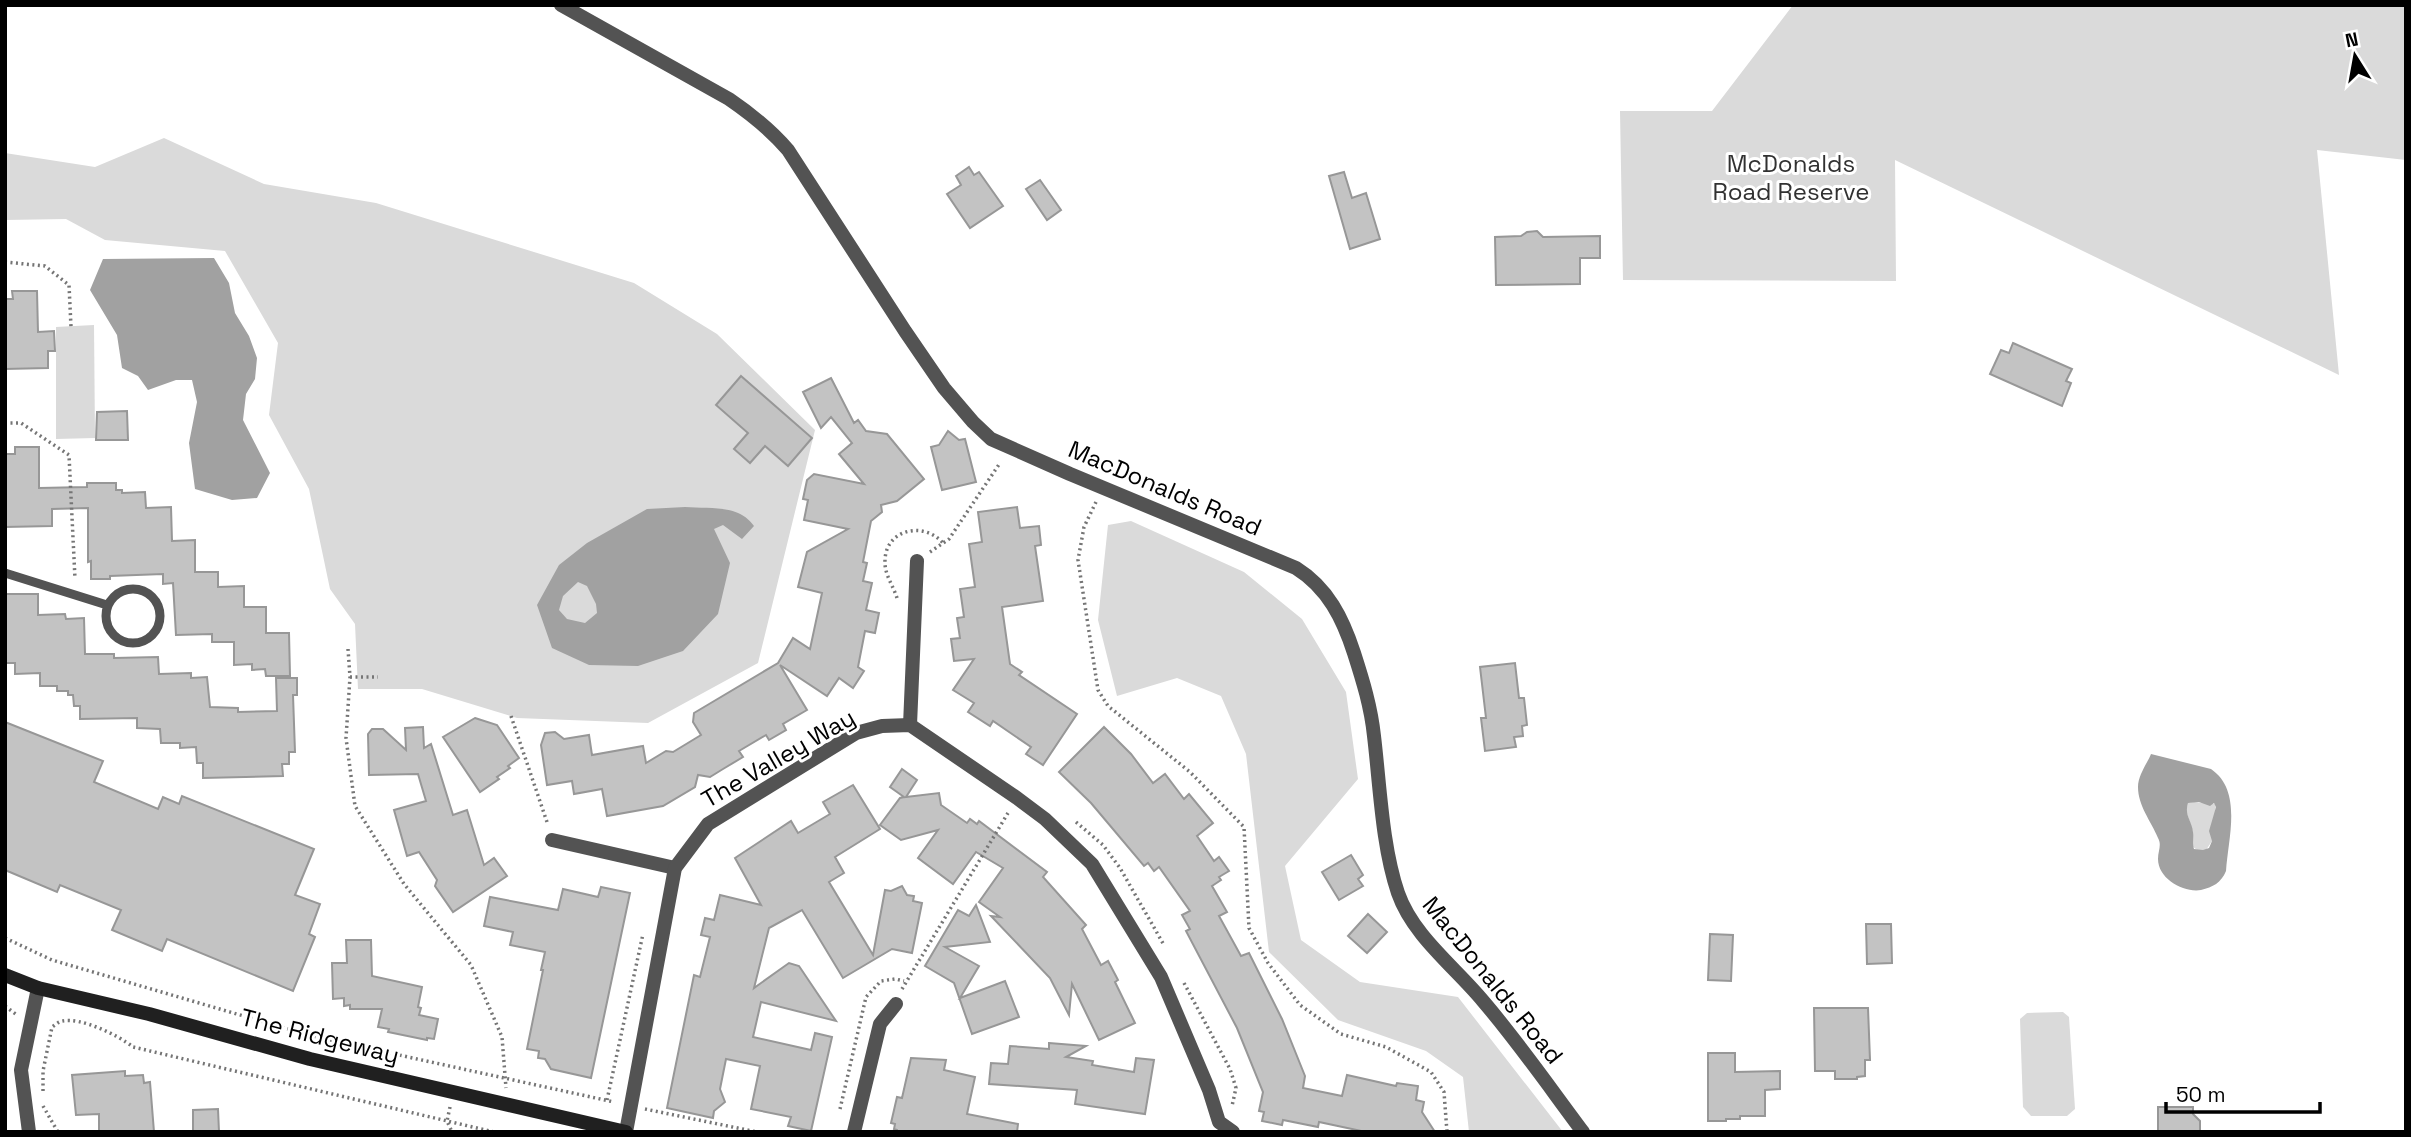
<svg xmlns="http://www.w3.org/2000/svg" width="2411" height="1137" viewBox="0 0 2411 1137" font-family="'Space Grotesk',sans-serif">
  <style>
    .green { fill: #dadada }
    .water { fill: #a1a1a1; fill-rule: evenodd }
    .building { fill: #c3c3c3; stroke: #979797; stroke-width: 2 }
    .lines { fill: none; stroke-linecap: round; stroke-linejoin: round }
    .path { stroke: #757575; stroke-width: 3.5; stroke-dasharray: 2 3.5; stroke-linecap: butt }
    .lane { stroke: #535353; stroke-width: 9 }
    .street { stroke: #535353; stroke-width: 14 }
    .secondary { stroke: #202020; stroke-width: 14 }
    .labels { text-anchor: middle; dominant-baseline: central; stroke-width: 6; stroke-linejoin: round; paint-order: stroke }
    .park-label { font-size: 24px; fill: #313131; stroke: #fff }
    .street-label { font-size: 24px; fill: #000; stroke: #fff }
  </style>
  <rect width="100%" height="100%" fill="#fff"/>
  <g class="green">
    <polygon points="1793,5 2406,5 2406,160 2317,150 2339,375 1895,160 1896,281 1623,280 1620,111 1712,111"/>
    <polygon points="164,138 264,184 376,203 634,283 717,334 815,430 758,663 648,723 517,718 422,689 358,689 355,624 330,589 309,489 269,415 278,343 225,251 105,240 66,219 5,220 5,153 95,167"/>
    <polygon points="94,325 95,438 56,439 56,327"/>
    <polygon points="1131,521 1244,572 1302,619 1346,692 1358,779 1285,866 1301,940 1360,982 1458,997 1563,1132 1469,1132 1463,1077 1426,1051 1338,1020 1269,952 1246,754 1221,696 1177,678 1117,696 1098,620 1108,525"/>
    <polygon points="2194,802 2216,804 2212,841 2206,850 2197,850 2192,846 2193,832 2186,810 2188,803"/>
    <polygon points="2063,1012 2069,1017 2075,1109 2067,1116 2031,1116 2023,1107 2020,1019 2027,1013"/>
  </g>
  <g class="water">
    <polygon points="214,258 229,283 235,313 249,336 257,358 255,379 246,394 243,420 270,473 257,498 232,500 195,489 189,443 197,402 192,380 176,380 148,390 138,376 122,368 117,335 90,290 103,259"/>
    <path d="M685,507C709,509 739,504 754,526L742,539L723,525L714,529L730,563L718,614L683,651L638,666L589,665L552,648L537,605L559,565L587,543L647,509ZM578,582L587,586L596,604L597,613L585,623L567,619L559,610L563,596Z"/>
    <path d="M2151,754L2211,769C2243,791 2228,838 2226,871C2221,883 2213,887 2201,890C2184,893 2158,879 2158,859C2158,851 2162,845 2158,838C2151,821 2138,806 2138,787C2138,775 2148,762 2151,754ZM2199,802L2210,806L2214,803L2216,807L2209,831L2212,841L2209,848L2203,850L2194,849C2192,842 2194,838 2193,832C2192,821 2184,815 2188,803Z"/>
  </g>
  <g class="building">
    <polygon points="969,167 974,175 979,172 1003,206 970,228 947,194 961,185 956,176"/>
    <polygon points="1344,172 1352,198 1366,193 1380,239 1350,249 1329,176"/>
    <polygon points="1040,180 1061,210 1047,220 1026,189"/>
    <polygon points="1537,231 1543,237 1600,236 1600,258 1580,258 1580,284 1496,285 1495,237 1521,236 1527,232"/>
    <polygon points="12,291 37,291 38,332 54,331 55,351 48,351 48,368 5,369 5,299 13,299"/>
    <polygon points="2013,343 2072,369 2066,381 2071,383 2062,406 1990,374 2001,350 2009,353"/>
    <polygon points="741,376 812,438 788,466 765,446 750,463 734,449 748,433 716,405"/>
    <polygon points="831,378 854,423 858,420 866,431 887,434 924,479 897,501 881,505 882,512 871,521 863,562 867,563 863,581 872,583 866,610 879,613 875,633 865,631 858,667 864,671 853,688 839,678 827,696 780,665 807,710 783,724 786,730 769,740 766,735 739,751 743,757 723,769 710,777 698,775 695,787 663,806 607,816 602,789 574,794 572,781 547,785 541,745 545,733 555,732 564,739 589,735 592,755 643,746 646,763 666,751 673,752 701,735 693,722 694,713 778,663 793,638 810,649 822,593 798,587 807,552 848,529 804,520 808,500 803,499 807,480 814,474 864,484 839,454 852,443 831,417 821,428 803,392"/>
    <polygon points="127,411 128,440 96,440 97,412"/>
    <polygon points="948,431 959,440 965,439 976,482 942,490 931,447 939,445"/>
    <polygon points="15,447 39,447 39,488 87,487 87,483 116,483 116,490 122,490 122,493 145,492 146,508 171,507 172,541 195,540 195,572 218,572 218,587 244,586 244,607 266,607 266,633 289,633 290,676 266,676 265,669 252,670 252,664 234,665 234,642 212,642 212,634 176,635 173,583 163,584 163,574 110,576 110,579 91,579 91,561 88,562 88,508 52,509 52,526 5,527 5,454 15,454"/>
    <polygon points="1017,507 1020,528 1039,526 1041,545 1035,546 1043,601 1002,607 1010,664 1022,672 1019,675 1077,714 1043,765 1026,754 1031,747 993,721 990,726 968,712 974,703 953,690 974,659 954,661 951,639 960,638 957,618 964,617 960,589 975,587 969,544 982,542 978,512"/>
    <polygon points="5,594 38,594 38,615 65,614 66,619 84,618 85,654 114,654 114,658 158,657 159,674 191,673 191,678 207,677 210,707 238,708 238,712 277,711 276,678 297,678 297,695 293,695 295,752 289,752 289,764 282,764 283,776 203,778 203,763 197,763 196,747 180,748 180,743 161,743 160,729 137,728 137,718 80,719 80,706 74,706 73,695 68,695 68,691 57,691 57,686 40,686 40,673 15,674 15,663 5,663"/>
    <polygon points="1515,663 1519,698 1524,698 1527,725 1522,726 1523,736 1514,737 1516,747 1485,751 1481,718 1486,718 1480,667"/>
    <polygon points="475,718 497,725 519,758 508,766 510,768 497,777 499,779 480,792 443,737"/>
    <polygon points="5,722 103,761 94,782 158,809 163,797 179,804 182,796 314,849 295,895 320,904 309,934 315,937 293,991 167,939 162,951 112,930 121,910 60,885 57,892 5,870"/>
    <polygon points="423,727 424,748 431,744 453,815 467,810 484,865 494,858 507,876 453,912 435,886 437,880 419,852 407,856 394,810 426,801 418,774 369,775 368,734 372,729 383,729 406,750 405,728"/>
    <polygon points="1104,727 1131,754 1153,783 1165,774 1184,799 1189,794 1213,823 1197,836 1214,861 1219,857 1229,871 1219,877 1221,880 1212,886 1227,912 1219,916 1241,956 1249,953 1282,1019 1305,1076 1303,1088 1342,1096 1347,1075 1396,1086 1397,1083 1418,1086 1416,1100 1424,1102 1422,1112 1435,1132 1366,1132 1319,1122 1318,1127 1283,1120 1282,1125 1262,1121 1264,1112 1259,1111 1263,1092 1237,1028 1186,931 1190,929 1182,915 1190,911 1159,867 1154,871 1148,863 1144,866 1091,803 1059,772"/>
    <polygon points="902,769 917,780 906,797 939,793 941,805 967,823 970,819 977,824 979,821 1047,872 1043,877 1086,925 1082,929 1101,965 1108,961 1118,980 1115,982 1135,1023 1099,1040 1072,984 1069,1015 1050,978 991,916 1000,917 979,902 1003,868 976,852 953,884 918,858 938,830 901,840 880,825 900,798 904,797 890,787"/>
    <polygon points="853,785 880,829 835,857 844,873 829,882 873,955 885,890 891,891 902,886 907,895 914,896 913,901 922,903 912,953 892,949 843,978 802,910 769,928 754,988 789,963 799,966 836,1021 761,1002 753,1037 811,1050 815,1033 832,1037 811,1131 788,1126 791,1117 751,1109 760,1066 726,1059 720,1089 725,1102 714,1111 713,1118 667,1108 694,975 700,977 710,937 701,935 705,918 714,920 720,895 761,905 735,858 791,821 798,833 830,814 823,802"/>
    <polygon points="1351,855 1363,875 1358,879 1363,886 1339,900 1322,872"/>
    <polygon points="601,887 630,893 591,1078 551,1069 545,1059 538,1058 539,1051 527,1049 543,970 541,970 545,952 510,945 513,932 484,926 490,897 558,910 563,889 598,897"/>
    <polygon points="976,905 990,942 945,947 979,966 960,998 1005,981 1019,1017 972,1034 954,983 925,966 958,910 969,916"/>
    <polygon points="1368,914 1387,932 1367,953 1348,936"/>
    <polygon points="1866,924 1891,924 1892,963 1867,964"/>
    <polygon points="1710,934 1733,935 1731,981 1708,980"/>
    <polygon points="346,940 371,940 372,976 422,987 418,1007 421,1008 419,1015 438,1019 434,1039 427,1038 427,1040 388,1032 389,1029 378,1027 382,1009 350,1009 350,1005 344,1006 344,998 333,999 332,963 347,963"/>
    <polygon points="1814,1008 1868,1008 1870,1060 1865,1060 1865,1076 1857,1077 1857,1079 1835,1079 1835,1071 1815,1071"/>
    <polygon points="1049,1043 1086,1046 1066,1057 1093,1061 1092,1065 1134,1072 1136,1058 1154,1060 1145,1114 1075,1104 1077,1090 989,1084 991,1063 1008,1064 1010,1046 1049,1049"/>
    <polygon points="1708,1053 1735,1053 1735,1072 1780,1071 1780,1089 1765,1090 1765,1116 1740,1116 1740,1119 1726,1119 1726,1121 1708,1121"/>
    <polygon points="911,1058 946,1060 944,1070 975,1077 967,1114 1018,1124 1017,1132 897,1132 897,1130 894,1129 895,1124 891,1123 897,1097 902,1098"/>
    <polygon points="125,1071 125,1076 143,1075 144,1083 150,1082 154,1132 99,1132 99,1114 76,1115 72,1075"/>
    <polygon points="2158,1107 2193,1107 2193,1114 2200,1121 2200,1132 2158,1132"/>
    <polygon points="218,1109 219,1132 193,1132 193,1110"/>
  </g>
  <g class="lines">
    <g class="path">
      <polyline points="5,262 45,266 69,285 71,327"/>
      <polyline points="5,423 21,423 69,455 75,579"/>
      <polyline points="1096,502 1084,527 1078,560 1098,690 1108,706 1190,772 1244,827 1249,928 1268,963 1300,1005 1341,1034 1386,1047 1431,1072 1444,1092 1447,1132"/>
      <polyline points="930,552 949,539 1000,463"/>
      <path d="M897,598C893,585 884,574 885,560C886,529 924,521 943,543"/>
      <polyline points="348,649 350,677 346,738 355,806 404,884 471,965 502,1037 506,1088"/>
      <polyline points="350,677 378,677"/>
      <polyline points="511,716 548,825"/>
      <polyline points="1076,822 1103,845 1120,868 1164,945"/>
      <polyline points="5,938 52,960 312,1036 614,1102"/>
      <polyline points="1184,983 1230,1069 1236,1088 1232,1106"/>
      <polyline points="902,989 1008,813"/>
      <polyline points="5,1006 17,1015"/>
      <path d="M43,1091V1071L52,1027C55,1025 58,1022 62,1021C81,1017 118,1035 133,1047L494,1132"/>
      <polyline points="607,1100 643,934"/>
      <polyline points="43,1106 58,1132"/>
      <polyline points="450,1107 447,1121 452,1132"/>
      <polyline points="645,1109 757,1132"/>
      <polyline points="840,1109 866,997 881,981 895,979 904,981"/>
    </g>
    <g class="lane">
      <polyline points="5,573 107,605"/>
      <circle cx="133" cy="616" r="27"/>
    </g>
    <g class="street">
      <path d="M561,5L729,99C751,114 770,129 788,150L905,331L944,388L973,422L991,439L1070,474L1296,568C1328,588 1343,619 1354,653C1363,681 1371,707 1374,736C1380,786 1382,846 1398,893C1413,936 1455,967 1483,1001C1519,1043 1550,1088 1583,1132"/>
      <polyline points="910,725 917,561"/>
      <polyline points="552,840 675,868"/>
      <polyline points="29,1132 21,1070 38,988"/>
      <polyline points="626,1132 675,868 708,824 856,733 882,726 910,725 1017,798 1045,819 1092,864 1161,977 1209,1090 1219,1122 1233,1132"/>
      <polyline points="854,1132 880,1024 896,1004"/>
    </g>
    <polyline class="secondary" points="5,975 38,988 149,1014 310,1059 626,1132"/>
  </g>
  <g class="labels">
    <g class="park-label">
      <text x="1791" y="163">McDonalds<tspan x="1791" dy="28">Road Reserve</tspan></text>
    </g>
    <g class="street-label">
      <text transform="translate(1165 488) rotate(23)">MacDonalds Road</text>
      <text transform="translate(778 758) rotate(-30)">The Valley Way</text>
      <text transform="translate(1493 980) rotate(51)">MacDonalds Road</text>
      <text transform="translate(320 1036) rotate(14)">The Ridgeway</text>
    </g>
  </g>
  <rect width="2411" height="1137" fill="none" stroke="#000000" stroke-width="14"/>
  <g transform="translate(2355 56) rotate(349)" stroke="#ffffff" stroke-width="5" paint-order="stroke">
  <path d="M0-5L12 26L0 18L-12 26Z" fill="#000000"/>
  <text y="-10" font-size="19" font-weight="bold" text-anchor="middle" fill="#000000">N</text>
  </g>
  <path d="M2166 1102v10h154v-10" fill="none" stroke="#000000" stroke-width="3.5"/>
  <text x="2176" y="1102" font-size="21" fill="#000000" stroke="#ffffff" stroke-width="5" paint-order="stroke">50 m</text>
</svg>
